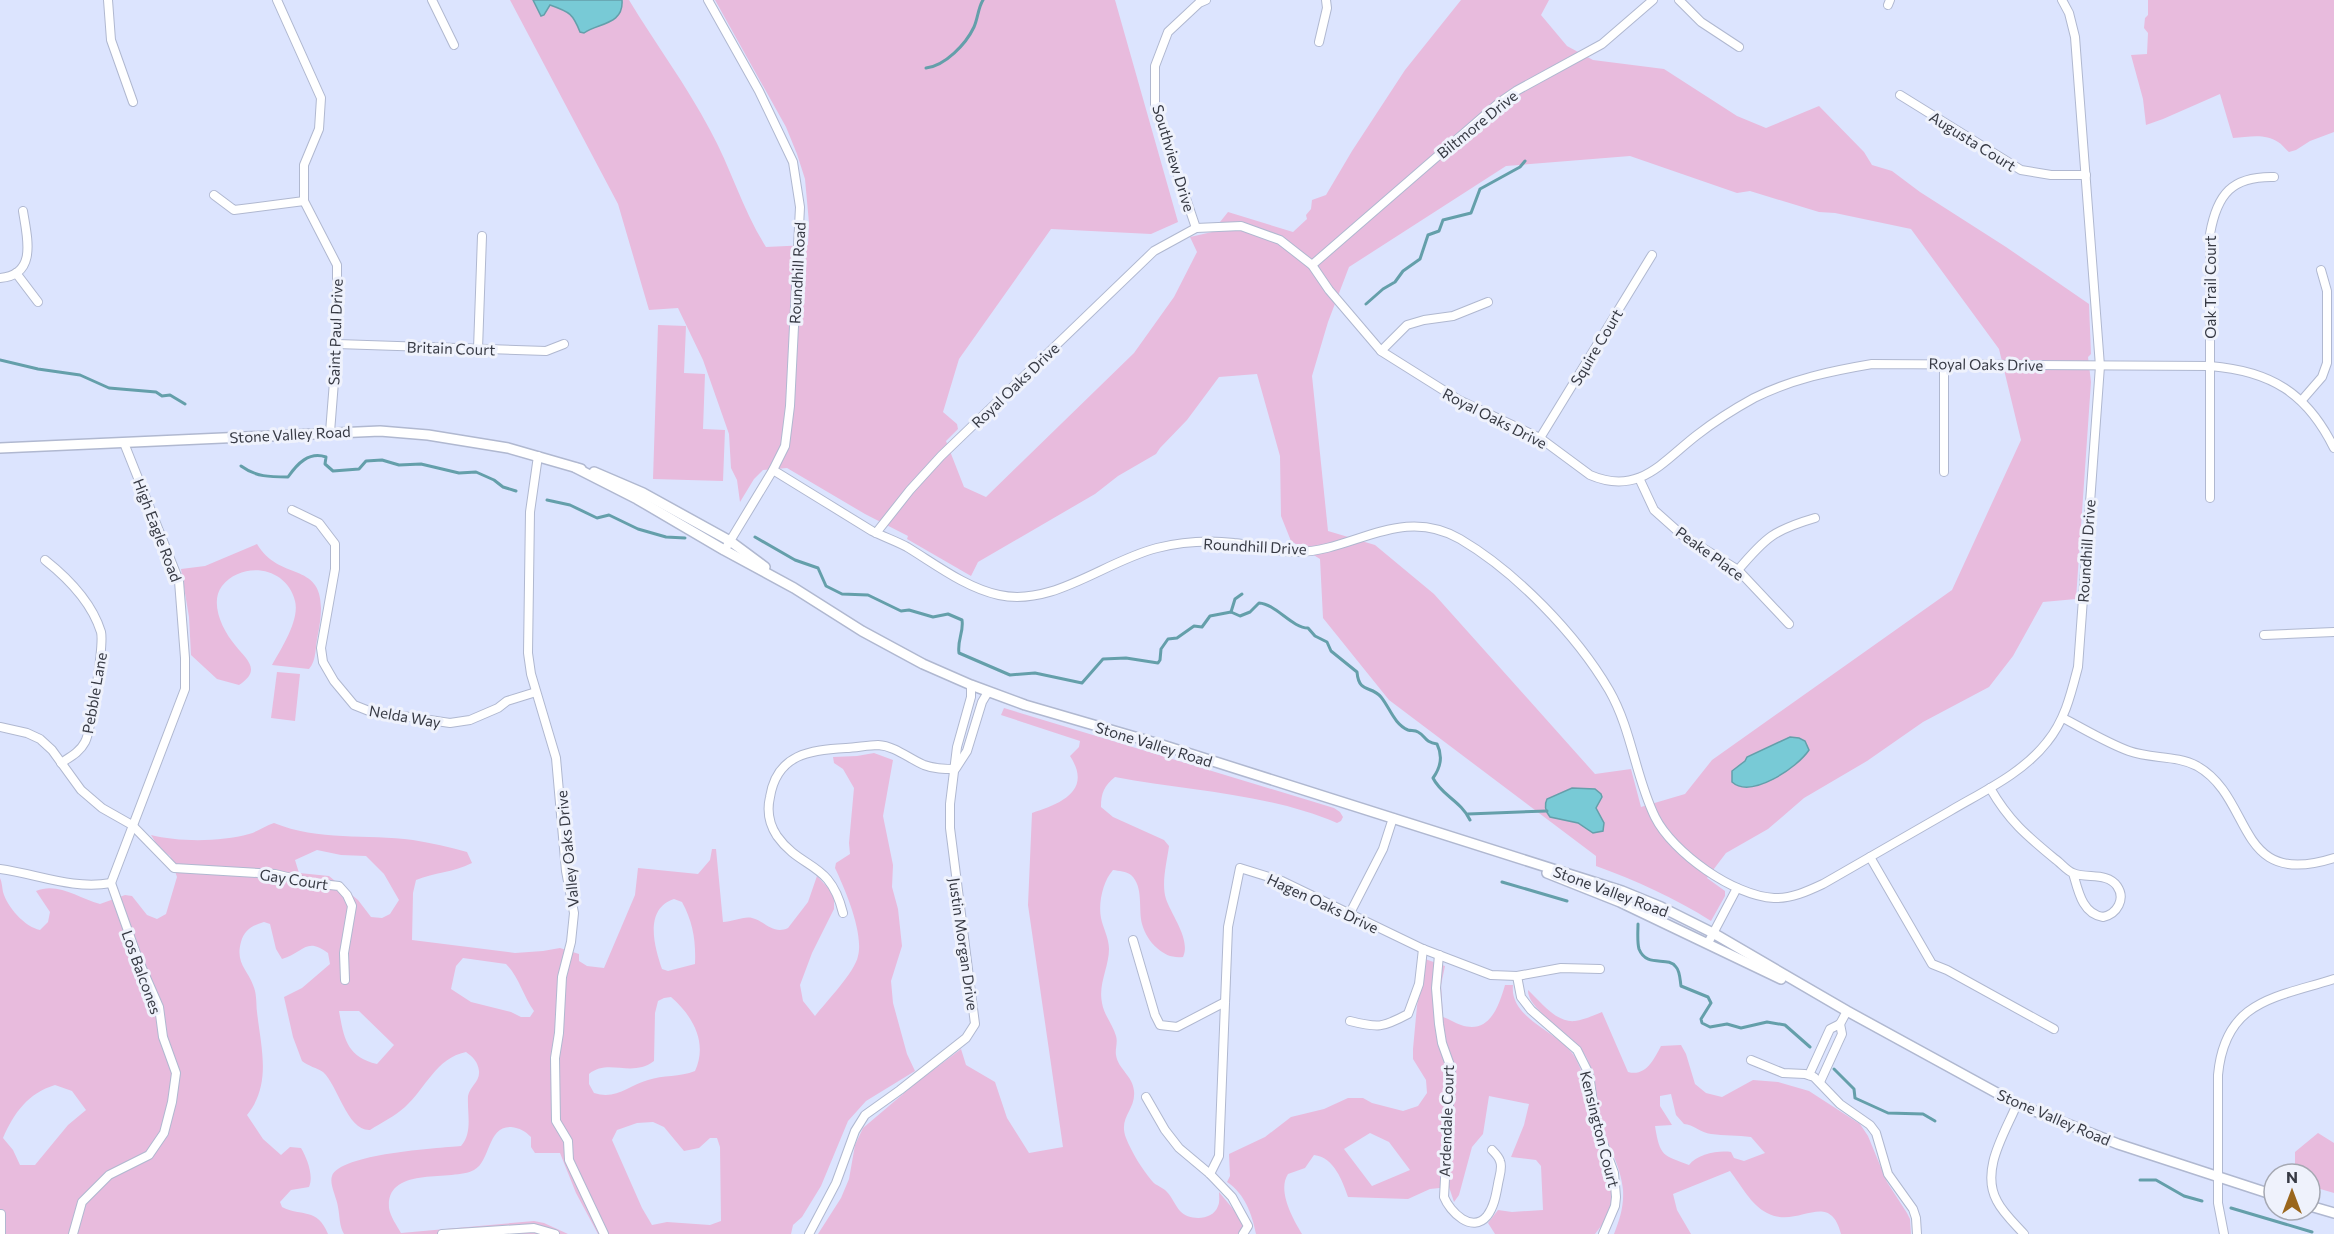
<svg xmlns="http://www.w3.org/2000/svg" width="2334" height="1234" viewBox="0 0 2334 1234" font-family="Commissioner,sans-serif">
  <style>
    .green { fill: #e8bbdd; fill-rule: evenodd }
    .water { fill: #78cad6; stroke: #649faa; stroke-width: 1.5 }
    .lines { fill: none; stroke-linecap: round; stroke-linejoin: round }
    .stream { stroke: #649faa; stroke-width: 3 }
    .minor-casing { stroke: #b0b8d0; stroke-width: 10 }
    .tertiary-casing { stroke: #b0b8d0; stroke-width: 12 }
    .minor { stroke: #fff; stroke-width: 8 }
    .tertiary { stroke: #fff; stroke-width: 9 }
    .labels { text-anchor: middle; dominant-baseline: central; stroke-width: 6; stroke-linejoin: round; paint-order: stroke }
    .street-label { font-size: 15px; fill: #373a44; stroke: #eff2fc }
  </style>
  <rect width="100%" height="100%" fill="#dce4fe"/>
  <g class="green">
    <path d="M510,0H629C655,43 687,86 710,130C731,168 743,211 766,247L808,245L809,223L805,179L797,154L786,127L715,0H1115L1178,222L1151,234L1051,229L959,359L943,412L957,424L958,429L946,441L964,487L986,497L1134,353L1174,297L1197,252L1190,237L1212,232L1228,212L1293,232L1307,219L1306,215L1311,209L1312,200L1326,195L1352,151L1405,70L1461,0H1549L1541,15L1567,46L1593,60L1664,69L1737,116L1766,128L1819,106L1864,152L1872,165L1892,171L1920,192L2006,247L2089,304L2091,354L2088,357L2091,382L2076,599L2043,602L2013,656L1989,687L1923,722L1867,761L1804,798L1768,829L1726,853L1707,878L1725,891V896L1711,921C1675,898 1635,880 1596,866V856L1389,700L1323,618L1320,559L1291,541L1281,516L1280,456L1257,374L1219,377L1187,420L1160,448L1156,454L1118,476L1095,494L978,562L971,576L907,539L908,536L865,514L787,468L763,470L754,479L740,502L737,480L731,468L729,434L703,360L678,308L649,310L618,204ZM1630,156L1737,193L1750,191L1819,212L1835,213L1911,229L1999,349L2021,440L1952,590L1712,760L1685,794L1641,807L1631,769L1595,774L1434,594L1375,545L1328,531L1312,376L1328,322L1349,267L1506,166Z"/>
    <path d="M2148,0H2334V132L2310,141L2296,150L2289,152C2285,149 2282,144 2278,142C2265,133 2248,137 2233,138L2220,94L2163,119L2146,125L2143,99L2131,55L2147,54L2148,33L2144,28L2145,18L2148,15Z"/>
    <polygon points="658,325 686,326 684,373 705,374 703,429 725,430 723,481 653,479"/>
    <path d="M257,544C282,587 334,554 318,634C315,646 317,660 309,669L272,665C281,649 300,620 295,601C287,567 243,560 222,586C209,603 223,631 235,645C247,660 262,670 239,685L217,679L191,655L189,617L181,569L205,566Z"/>
    <polygon points="277,672 300,674 295,721 271,718"/>
    <path d="M1004,708L1334,808L1340,812L1343,817L1341,821L1337,823C1267,793 1188,791 1115,777C1104,786 1101,793 1101,807L1113,817L1164,840L1169,846C1167,862 1161,883 1166,899C1172,916 1191,940 1183,957C1172,958 1165,955 1157,948C1150,942 1145,934 1142,924C1138,909 1144,887 1131,875C1126,871 1119,871 1113,870C1103,881 1098,903 1101,918C1103,928 1109,938 1109,949C1109,967 1098,984 1102,1003C1104,1015 1113,1025 1116,1036C1118,1042 1115,1049 1116,1055C1118,1069 1133,1076 1134,1091C1136,1110 1118,1117 1126,1138C1132,1153 1142,1169 1152,1181C1156,1186 1163,1187 1167,1192C1172,1197 1175,1205 1180,1211C1189,1221 1213,1221 1218,1206C1220,1202 1219,1196 1219,1192L1243,1221L1247,1234H818L841,1198L849,1179L855,1145L863,1128L916,1083L961,1049L966,1065L995,1082L1007,1118L1029,1153L1063,1147L1028,905L1032,813C1060,804 1093,791 1070,756L1079,747L1080,741L1001,715Z"/>
    <path d="M874,753L893,760L883,816L893,865L892,887L898,909L902,946L891,981L893,1003L907,1054L915,1071L866,1101L848,1121L821,1186L802,1217L793,1225L791,1234H598L576,1193L560,1153H535L531,1147V1137C525,1131 520,1128 511,1127C487,1126 491,1161 474,1170C452,1182 386,1165 389,1208C390,1216 397,1226 401,1233L534,1221L544,1223L568,1234H344C339,1225 340,1217 338,1207C337,1198 329,1184 332,1176C340,1154 437,1148 461,1146C473,1133 467,1113 468,1096C470,1086 480,1082 479,1071C478,1062 473,1057 466,1052C436,1058 426,1088 405,1107C395,1116 381,1123 370,1130C347,1131 338,1085 323,1072C317,1068 308,1066 302,1061L293,1037L284,997L302,988L330,964L328,953C306,936 303,953 282,959L276,949L270,924L264,922C253,925 244,930 241,942C235,963 248,970 253,985C257,994 256,1003 257,1012C261,1048 272,1084 247,1115L263,1139L281,1155L290,1147L301,1148C307,1158 314,1176 309,1187L291,1190L280,1202L282,1207C302,1217 317,1207 328,1234H0V878C2,882 2,887 3,892C7,907 25,927 40,930L48,922L50,912L36,891C58,882 78,898 100,904L125,895L132,896L147,915L157,919L166,914L177,877L170,856L159,848L151,835C178,842 221,842 249,834C257,832 265,826 274,823C318,841 367,834 413,840C431,843 450,847 467,852L472,863C452,873 435,872 416,880L413,893L412,940L515,953L543,951L560,948L579,954V961L587,966L604,968L635,895L638,868L698,874L710,860L712,849H716L723,922C732,922 744,916 752,918C765,921 773,935 788,928L808,902L817,876L831,891L834,900V909L812,953L800,985L803,1001L815,1016C826,1002 855,972 858,956C864,933 845,889 835,868L836,863L850,854L849,843L854,788L843,769L834,763L833,757L857,756ZM317,850L341,855L366,856L384,874L399,900L390,914L382,918L371,917L358,900L329,876L299,873L295,860ZM674,899L682,902C693,922 696,941 695,964L668,971L662,969C654,946 644,909 674,899ZM463,958L506,964C519,977 523,996 534,1011L530,1017H521L511,1012L471,1002L451,989L456,966ZM671,997C693,1016 708,1043 695,1071C680,1077 663,1075 648,1080C628,1086 616,1100 594,1093L589,1084V1074C608,1058 632,1078 654,1061L655,1013L658,1001L664,998ZM339,1011H359L394,1045L377,1064C347,1057 344,1039 339,1011ZM55,1085L72,1091L86,1110L68,1125L35,1165H20L13,1150L3,1138C14,1113 28,1093 55,1085ZM653,1122L664,1127L684,1151L699,1148L710,1138H717L720,1147L721,1221L710,1225L667,1222L652,1225L642,1208L612,1140L617,1130L637,1123Z"/>
    <path d="M1425,959L1445,966L1441,985L1443,1017C1449,1019 1455,1023 1461,1025C1490,1035 1499,1005 1505,985H1513C1509,1020 1562,1032 1576,1059C1588,1082 1589,1110 1595,1135C1601,1160 1615,1180 1611,1206C1609,1217 1601,1226 1595,1234H1495L1488,1223L1498,1210L1512,1212L1543,1210L1541,1166L1536,1160L1511,1157L1524,1125L1529,1104L1489,1096L1483,1134L1472,1147L1459,1195L1454,1202L1449,1187L1430,1189L1408,1199L1348,1197C1343,1182 1334,1157 1314,1155L1305,1168L1288,1174C1277,1191 1293,1219 1302,1234H1256C1252,1214 1245,1194 1227,1182L1230,1176L1229,1154L1265,1137L1291,1117L1324,1109L1348,1098H1363L1372,1103L1403,1111L1418,1106L1427,1093L1426,1080L1413,1059V1049L1417,1006ZM1370,1133L1389,1142L1410,1170L1372,1186L1344,1149Z"/>
    <path d="M1528,990C1541,1002 1556,1023 1575,1021C1584,1020 1594,1015 1602,1012L1628,1072C1646,1077 1654,1059 1661,1046L1681,1045L1686,1054L1695,1084L1706,1093L1722,1097L1753,1080L1778,1082L1809,1091L1860,1124L1868,1136L1887,1182L1907,1213L1910,1219L1911,1234H1841C1829,1188 1798,1230 1767,1213C1751,1205 1741,1185 1730,1171L1673,1194L1677,1210L1691,1234H1614C1620,1219 1624,1206 1623,1190C1621,1165 1606,1143 1600,1120C1594,1094 1598,1074 1582,1050C1570,1033 1527,1009 1528,990ZM1671,1094L1676,1115L1684,1124C1693,1124 1701,1133 1711,1134C1724,1136 1738,1135 1751,1137L1765,1153L1744,1161L1734,1158L1731,1152C1719,1150 1697,1154 1689,1165C1663,1155 1660,1157 1655,1126L1672,1125L1660,1106V1096Z"/>
    <polygon points="2318,1133 2334,1143 2334,1193 2310,1186 2310,1174 2304,1174 2304,1167 2295,1164 2295,1152"/>
  </g>
  <g class="water">
    <path d="M533,0H622C624,25 598,23 584,33L580,32C573,14 570,12 550,5L544,15L541,16Z"/>
    <path d="M1790,737L1799,738L1805,741L1809,750C1797,768 1751,799 1732,782V771L1745,761L1747,757Z"/>
    <path d="M1572,788L1595,789L1601,794L1602,797L1596,808L1604,823L1603,831L1593,833L1578,823L1550,817C1546,812 1544,805 1547,799Z"/>
  </g>
  <g class="lines">
    <g class="stream">
      <path d="M926,68C945,66 966,44 974,27C978,18 978,8 983,0"/>
      <polyline points="1366,304 1383,289 1395,282 1403,271 1420,259 1428,235 1439,231 1443,220 1471,213 1480,189 1520,167 1525,161"/>
      <polyline points="0,360 38,369 80,375 109,388 156,392 162,396 170,395 185,404"/>
      <path d="M241,466C256,477 270,477 288,477C297,464 309,451 326,457L325,464L333,471L359,469L366,461L382,460L399,465L421,464L459,473L476,472L494,480L503,487L516,491"/>
      <polyline points="547,500 570,505 597,518 609,515 638,529 666,537 685,538"/>
      <path d="M755,537L795,560L818,568L826,586L842,594L868,595L901,611L909,610L933,617L948,614L962,620C964,632 957,640 959,653L1010,675L1035,673L1082,683L1103,659L1126,658L1158,663L1160,660L1161,649L1168,639L1177,638L1194,626L1202,627L1210,616L1231,612L1240,616L1250,612L1259,603C1276,604 1292,628 1308,628L1315,636L1327,642L1331,651L1357,672C1359,694 1371,685 1381,697C1390,708 1394,724 1408,730C1411,731 1415,730 1418,732C1426,736 1424,742 1437,744C1443,756 1441,767 1433,778C1441,795 1461,801 1470,820"/>
      <polyline points="1231,612 1235,599 1242,594"/>
      <polyline points="1468,814 1547,811"/>
      <polyline points="1502,882 1567,901"/>
      <path d="M1638,924C1638,931 1637,942 1639,949C1647,969 1668,955 1676,967C1680,971 1680,980 1681,986L1708,997L1711,1003L1701,1019L1702,1023L1710,1027L1727,1024L1741,1028L1767,1022L1785,1025L1810,1047"/>
      <polyline points="1834,1069 1854,1089 1855,1098 1888,1113 1923,1114 1935,1121"/>
      <polyline points="2140,1180 2156,1180 2184,1196 2202,1201"/>
      <polyline points="2231,1208 2312,1232"/>
    </g>
    <g class="minor-casing">
      <g id="minor">
        <polyline points="108,0 111,40 133,102"/>
        <polyline points="277,0 321,98 319,129 304,165 304,201 337,265 337,344 330,432"/>
        <polyline points="432,0 454,45"/>
        <polyline points="708,0 759,91 793,162 800,207 790,406 785,446 773,470 727,546"/>
        <polyline points="1679,0 1701,22 1739,47"/>
        <polyline points="1888,5 1890,0"/>
        <polyline points="1319,42 1327,8 1326,0"/>
        <polyline points="1900,95 2021,170 2051,175 2086,175"/>
        <polyline points="214,195 234,210 304,201"/>
        <polyline points="1196,228 1155,107 1155,66 1168,32 1199,3 1206,0"/>
        <polyline points="1312,265 1500,102 1516,91 1602,44 1653,0"/>
        <polyline points="16,273 38,302"/>
        <path d="M0,278C38,275 27,237 23,211"/>
        <polyline points="337,344 546,351 564,344"/>
        <polyline points="478,349 482,236"/>
        <polyline points="1381,351 1407,325 1424,320 1453,316 1488,302"/>
        <polyline points="2302,400 2322,377 2327,363 2327,291 2321,270"/>
        <polyline points="1540,438 1652,255"/>
        <polyline points="538,456 530,512 528,653 531,674 556,758 566,871 574,913 571,942 562,977 559,1033 555,1058 556,1121 568,1141 569,1160 604,1234"/>
        <path d="M773,470C806,490 839,511 872,531C884,537 896,541 907,547C935,564 966,588 999,595C1053,607 1105,561 1157,548C1181,542 1209,540 1234,543C1255,545 1276,552 1298,552C1354,551 1401,505 1460,539C1516,572 1576,634 1609,690C1632,730 1635,776 1655,817C1673,853 1734,896 1774,898C1791,899 1808,891 1823,884C1866,859 1908,835 1950,811C1984,791 2023,773 2047,742C2065,720 2071,694 2078,667L2100,366L2075,37L2069,13L2062,0"/>
        <polyline points="1944,472 1944,364"/>
        <polyline points="1639,478 1654,510 1682,535 1738,570 1789,624"/>
        <path d="M2210,498V234C2217,194 2232,176 2274,177"/>
        <polyline points="292,510 319,523 335,544 335,569 321,648 323,662 334,681 354,705 369,711 450,723 470,720 498,708 507,701 536,692"/>
        <path d="M876,533L910,490L941,456L1154,251L1196,228L1241,226L1280,240L1312,265L1329,290L1381,351L1459,400L1540,438L1590,475C1639,496 1662,462 1697,435C1715,421 1734,409 1754,398C1792,379 1831,371 1872,364L2210,366C2271,371 2307,393 2334,448"/>
        <path d="M45,560C69,579 92,603 101,632C104,644 91,731 85,742C80,752 70,757 61,763"/>
        <path d="M1738,570C1766,537 1774,530 1815,518"/>
        <polyline points="2264,635 2334,632"/>
        <path d="M2063,718C2084,729 2107,743 2129,751C2151,759 2176,755 2197,766C2255,799 2234,890 2334,858"/>
        <polyline points="0,727 27,733 40,739 52,750 81,790 102,808 132,825 174,868 275,874 312,883 339,886 347,895 352,906 344,953 345,980"/>
        <polyline points="956,768 967,751 982,702 988,692"/>
        <path d="M1990,788C2009,821 2026,835 2055,859C2061,863 2067,871 2073,873C2087,879 2107,872 2117,886C2126,899 2117,914 2103,917C2082,914 2078,890 2073,873"/>
        <polyline points="1870,857 1932,964 1947,970 2054,1029"/>
        <path d="M0,869C37,874 73,890 111,883"/>
        <polyline points="111,883 185,689 185,658 179,581 124,443"/>
        <path d="M843,913C830,860 802,871 777,836C769,824 767,810 770,797C777,754 810,750 846,748C856,748 867,745 878,745C895,746 908,758 924,765C934,769 944,769 955,769"/>
        <polyline points="1349,915 1383,849 1393,818"/>
        <polyline points="1133,940 1155,1015 1160,1025 1177,1027 1225,1002"/>
        <polyline points="1708,943 1737,888"/>
        <path d="M1439,955L1436,988L1439,1024L1442,1043L1451,1068L1444,1197C1450,1212 1472,1234 1487,1216C1494,1207 1496,1195 1498,1184C1499,1177 1503,1168 1500,1161C1499,1157 1495,1153 1492,1150"/>
        <polyline points="1517,976 1521,997 1531,1010 1577,1050 1589,1074 1596,1124 1614,1173 1616,1197 1615,1206 1603,1234"/>
        <path d="M1350,1021C1378,1028 1382,1028 1408,1014L1419,984L1423,949"/>
        <polyline points="1751,1060 1783,1073 1805,1074 1814,1077 1840,1104 1870,1125 1876,1133 1888,1174 1913,1209 1916,1218 1917,1234"/>
        <polyline points="1809,1075 1830,1029 1840,1024 1847,1011"/>
        <polyline points="1820,1082 1842,1034 1840,1024"/>
        <polyline points="1146,1097 1165,1130 1179,1148 1210,1174 1232,1197 1248,1226 1243,1234"/>
        <path d="M2017,1104C2005,1133 1980,1170 1997,1201C2003,1213 2015,1224 2024,1234"/>
        <polyline points="1210,1174 1219,1156 1228,927 1240,868 1282,881 1423,949 1491,975 1517,976 1561,968 1600,969"/>
        <polyline points="1,1214 1,1234"/>
        <polyline points="73,1234 82,1202 109,1175 149,1155 164,1133 172,1102 176,1073 163,1037 159,1007 138,959 111,883"/>
        <polyline points="442,1234 534,1228 555,1234"/>
        <polyline points="809,1234 836,1183 855,1131 865,1115 900,1090 966,1038 975,1024 950,828 950,804 957,747 971,697 971,685"/>
        <path d="M2224,1234L2218,1203V1075C2225,1000 2275,998 2334,979"/>
      </g>
    </g>
    <g class="tertiary-casing">
      <g id="tertiary">
        <polyline points="0,448 380,431 428,435 508,448 581,469"/>
        <polyline points="576,468 637,499 724,550 794,588 862,631 923,664 971,685 1025,705 1159,744 1622,891 1661,907 1713,933 1847,1011 2017,1104 2118,1144 2274,1195"/>
        <polyline points="594,472 643,493 730,541 765,567"/>
        <polyline points="1547,873 1620,902 1781,979"/>
        <polyline points="2310,1206 2334,1213"/>
      </g>
    </g>
    <use href="#minor" class="minor"/>
    <use href="#tertiary" class="tertiary"/>
  </g>
  <g class="labels">
    <g class="street-label">
      <text transform="translate(1477 124) rotate(-39)">Biltmore Drive</text>
      <text transform="translate(1973 141) rotate(32)">Augusta Court</text>
      <text transform="translate(1174 158) rotate(73)">Southview Drive</text>
      <text transform="translate(797 273) rotate(-87)">Roundhill Road</text>
      <text transform="translate(2210 287) rotate(-90)">Oak Trail Court</text>
      <text transform="translate(335 332) rotate(-88)">Saint Paul Drive</text>
      <text transform="translate(1596 347) rotate(-59)">Squire Court</text>
      <text transform="translate(451 348) rotate(2)">Britain Court</text>
      <text transform="translate(1986 364) rotate(1)">Royal Oaks Drive</text>
      <text transform="translate(1015 385) rotate(-44)">Royal Oaks Drive</text>
      <text transform="translate(1495 418) rotate(27)">Royal Oaks Drive</text>
      <text transform="translate(290 434) rotate(-3)">Stone Valley Road</text>
      <text transform="translate(158 530) rotate(69)">High Eagle Road</text>
      <text transform="translate(1255 546) rotate(3)">Roundhill Drive</text>
      <text transform="translate(2086 551) rotate(-86)">Roundhill Drive</text>
      <text transform="translate(1710 553) rotate(36)">Peake Place</text>
      <text transform="translate(94 693) rotate(-80)">Pebble Lane</text>
      <text transform="translate(405 716) rotate(10)">Nelda Way</text>
      <text transform="translate(1154 744) rotate(17)">Stone Valley Road</text>
      <text transform="translate(567 849) rotate(-96)">Valley Oaks Drive</text>
      <text transform="translate(294 879) rotate(9)">Gay Court</text>
      <text transform="translate(1611 891) rotate(20)">Stone Valley Road</text>
      <text transform="translate(1323 903) rotate(25)">Hagen Oaks Drive</text>
      <text transform="translate(964 944) rotate(82)">Justin Morgan Drive</text>
      <text transform="translate(142 972) rotate(70)">Los Balcones</text>
      <text transform="translate(2054 1117) rotate(23)">Stone Valley Road</text>
      <text transform="translate(1446 1121) rotate(-88)">Ardendale Court</text>
      <text transform="translate(1600 1129) rotate(76)">Kensington Court</text>
    </g>
  </g>
  <g transform="translate(2292 1192)"><circle r="28" fill="#eff2fc" stroke="#a5a8b2" stroke-width="1.5"/>
  <path d="M0-4.5L10 22L0 15L-10 22Z" fill="#9a661c"/>
  <text y="-9" font-size="16" font-weight="bold" text-anchor="middle" fill="#373a44">N</text>
  </g>
</svg>
